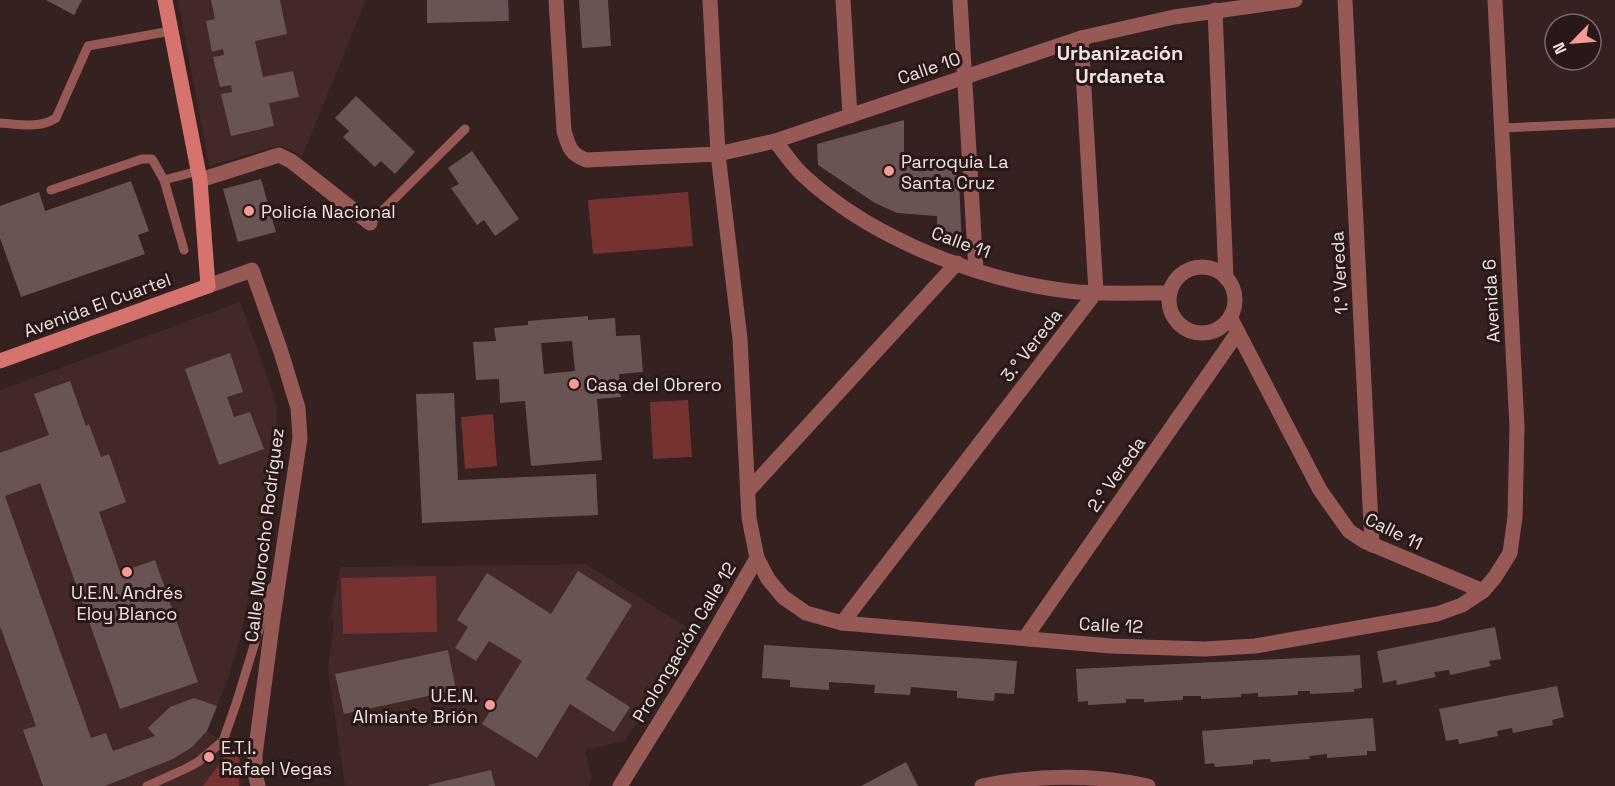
<svg xmlns="http://www.w3.org/2000/svg" width="1615" height="786" viewBox="0 0 1615 786" font-family="'Space Grotesk',sans-serif">
  <style>
    .built { fill: #422827 }
    .green { fill: #763231 }
    .building { fill: #6a5453; fill-rule: evenodd }
    .lines { fill: none; stroke-linecap: round; stroke-linejoin: round }
    .service { stroke: #975955; stroke-width: 9 }
    .minor { stroke: #975955; stroke-width: 15 }
    .secondary { stroke: #d6736f; stroke-width: 15 }
    .poi-dot { fill: #f59c96; stroke: #291817; stroke-width: 2 }
    .labels { text-anchor: middle; dominant-baseline: central; stroke-width: 6; stroke-linejoin: round; paint-order: stroke }
    .street-label { font-size: 18px; fill: #f0e3e2; stroke: #291817 }
    .poi-label { font-size: 18px; fill: #f0e3e2; stroke: #291817; text-anchor: start }
    .neighbourhood-label { font-size: 20px; font-weight: bold; fill: #f0e3e2; stroke: #291817 }
  </style>
  <rect width="100%" height="100%" fill="#342120"/>
  <g class="built">
    <polygon points="178,0 366,0 302,157 287,148 277,146 209,166"/>
    <polygon points="240,302 269,381 276,404 277,421 273,471 242,631 229,676 207,731 240,752 241,786 0,786 0,390"/>
    <polygon points="586,564 693,631 625,741 585,750 592,777 589,786 345,786 328,669 334,620 330,619 340,567"/>
  </g>
  <g class="green">
    <polygon points="688,192 693,246 593,254 588,200"/>
    <polygon points="688,400 692,457 653,459 650,402"/>
    <polygon points="493,414 497,466 465,469 461,417"/>
    <polygon points="436,576 437,632 343,634 341,578"/>
    <polygon points="231,748 239,753 239,786 203,786"/>
  </g>
  <g class="building">
    <polygon points="46,0 82,0 74,15"/>
    <polygon points="211,0 280,0 287,34 255,41 263,77 293,71 299,97 269,103 274,126 231,136 221,94 232,92 231,85 220,87 213,57 224,55 223,49 212,52 206,21 215,19"/>
    <polygon points="427,0 508,0 509,21 427,23"/>
    <polygon points="579,0 608,0 611,46 582,48"/>
    <polygon points="356,96 415,152 395,174 381,161 375,167 343,137 349,131 335,118"/>
    <polygon points="904,120 904,159 909,159 909,162 958,160 962,246 937,236 937,216 897,213 875,203 818,165 817,144"/>
    <polygon points="472,151 519,219 495,236 484,220 477,225 451,188 459,184 448,168"/>
    <polygon points="261,179 276,232 238,242 223,189"/>
    <polygon points="131,181 149,231 138,235 145,254 21,297 0,238 0,206 39,192 45,211"/>
    <path d="M588,316V320L615,318L616,336L640,335L643,372L619,374L621,397L597,399L602,460L531,466L525,401L500,403L499,379L476,380L473,342L496,341L494,328L528,325V321ZM572,341L575,371L544,374L541,343Z"/>
    <polygon points="230,353 243,392 227,397 234,417 250,412 264,449 219,465 185,369"/>
    <polygon points="70,381 86,426 89,424 101,457 109,454 126,502 99,512 120,572 155,560 198,682 120,709 40,483 5,496 91,738 106,733 113,751 155,736 148,728 170,707 194,698 217,706 207,731 192,747 173,759 105,786 43,786 23,730 36,726 0,626 0,453 49,435 34,394"/>
    <polygon points="454,393 458,480 596,474 598,515 422,523 416,394"/>
    <polygon points="578,571 632,605 586,679 630,707 614,732 570,704 537,758 482,724 522,661 489,641 476,661 455,648 468,627 457,620 487,573 551,614"/>
    <polygon points="1495,627 1501,659 1489,661 1491,666 1450,675 1449,670 1434,672 1436,677 1397,685 1396,680 1383,683 1377,651"/>
    <polygon points="764,645 1017,661 1014,694 995,693 994,701 957,698 957,691 911,687 910,695 874,693 875,685 829,682 829,690 790,687 790,680 762,678"/>
    <polygon points="448,650 456,690 344,714 335,674"/>
    <polygon points="1360,655 1362,688 1354,689 1354,692 1310,694 1310,691 1298,691 1298,695 1258,697 1258,693 1241,694 1241,697 1201,699 1201,696 1183,696 1183,700 1144,702 1144,699 1126,699 1126,703 1088,705 1088,701 1078,702 1076,669"/>
    <polygon points="1557,686 1564,717 1552,720 1553,725 1513,733 1512,728 1497,731 1498,736 1459,744 1458,739 1446,741 1439,709"/>
    <polygon points="1373,718 1376,751 1367,751 1367,755 1327,758 1327,754 1309,756 1310,759 1271,762 1270,759 1253,760 1253,764 1215,767 1214,763 1205,764 1202,731"/>
    <polygon points="906,762 918,786 861,786"/>
    <polygon points="491,770 495,786 429,786 428,785"/>
  </g>
  <g class="lines">
    <g class="service">
      <path d="M0,123C19,124 40,129 56,118L88,46L171,31"/>
      <polyline points="1502,128 1615,123"/>
      <polyline points="164,180 198,171"/>
      <polyline points="51,190 142,159 152,159 164,180 184,250"/>
      <polyline points="370,223 465,129"/>
      <polyline points="147,786 185,769 198,762 223,741 236,704 272,587"/>
    </g>
    <g class="minor">
      <path d="M556,0L564,131C569,147 570,154 586,160L718,154L775,141L1081,38L1174,17L1295,0"/>
      <polyline points="710,0 718,154 740,339 749,518 757,558 768,579 783,597 806,613 842,623 1111,646 1205,649 1255,646 1437,614 1462,605 1483,591 1495,577 1510,553 1515,517 1517,427 1495,0"/>
      <polyline points="843,0 850,116"/>
      <polyline points="960,0 976,270"/>
      <polyline points="1345,0 1372,545"/>
      <polyline points="1215,10 1226,278"/>
      <path d="M775,141C784,152 793,166 804,176C873,240 985,283 1078,292C1109,294 1140,293 1170,293"/>
      <polyline points="200,180 279,155 291,161 370,223"/>
      <circle cx="1202" cy="300" r="33"/>
      <polyline points="208,286 252,270 281,352 298,408 300,438 273,618 255,755 255,773 258,786"/>
      <polyline points="1230,317 1320,490 1349,531 1364,541 1483,591"/>
      <polyline points="748,491 957,263"/>
      <polyline points="842,623 1096,292 1081,38"/>
      <polyline points="1025,638 1238,332"/>
      <polyline points="620,786 695,665 757,558"/>
      <path d="M982,786C1036,775 1094,774 1148,786"/>
    </g>
    <polyline class="secondary" points="0,361 208,286 200,180 165,0"/>
  </g>
  <g class="poi-dot">
    <circle cx="889" cy="171" r="6"/>
    <circle cx="249" cy="211" r="6"/>
    <circle cx="574" cy="384" r="6"/>
    <circle cx="127" cy="572" r="6"/>
    <circle cx="490" cy="705" r="6"/>
    <circle cx="209" cy="757" r="6"/>
  </g>
  <g class="labels">
    <g class="street-label">
      <text transform="translate(929 68) rotate(-19)">Calle 10</text>
      <text transform="translate(961 242) rotate(20)">Calle 11</text>
      <text transform="translate(1339 273) rotate(-93)">1.° Vereda</text>
      <text transform="translate(1491 301) rotate(-93)">Avenida 6</text>
      <text transform="translate(97 305) rotate(-20)">Avenida El Cuartel</text>
      <text transform="translate(1031 345) rotate(-52)">3.° Vereda</text>
      <text transform="translate(1116 474) rotate(-55)">2.° Vereda</text>
      <text transform="translate(1394 531) rotate(26)">Calle 11</text>
      <text transform="translate(264 535) rotate(-83)">Calle Morocho Rodríguez</text>
      <text transform="translate(1111 625) rotate(3)">Calle 12</text>
      <text transform="translate(684 642) rotate(-59)">Prolongación Calle 12</text>
    </g>
    <g class="poi-label">
      <text x="901" y="161">Parroquia La<tspan x="901" dy="21">Santa Cruz</tspan></text>
      <text x="261" y="211">Policía Nacional</text>
      <text x="586" y="384">Casa del Obrero</text>
      <text x="127" y="592" text-anchor="middle">U.E.N. Andrés<tspan x="127" dy="21">Eloy Blanco</tspan></text>
      <text x="478" y="695" text-anchor="end">U.E.N.<tspan x="478" dy="21">Almiante Brión</tspan></text>
      <text x="221" y="747">E.T.I.<tspan x="221" dy="21">Rafael Vegas</tspan></text>
    </g>
    <g class="neighbourhood-label">
      <text x="1120" y="53">Urbanización<tspan x="1120" dy="23">Urdaneta</tspan></text>
    </g>
  </g>
  <g transform="translate(1573 42) rotate(245)"><circle r="28" fill="#291817" stroke="#796968" stroke-width="1.5"/>
  <path d="M0-4.5L10 22L0 15L-10 22Z" fill="#f59c96"/>
  <text y="-9" font-size="16" font-weight="bold" text-anchor="middle" fill="#f0e3e2">N</text>
  </g>
</svg>
